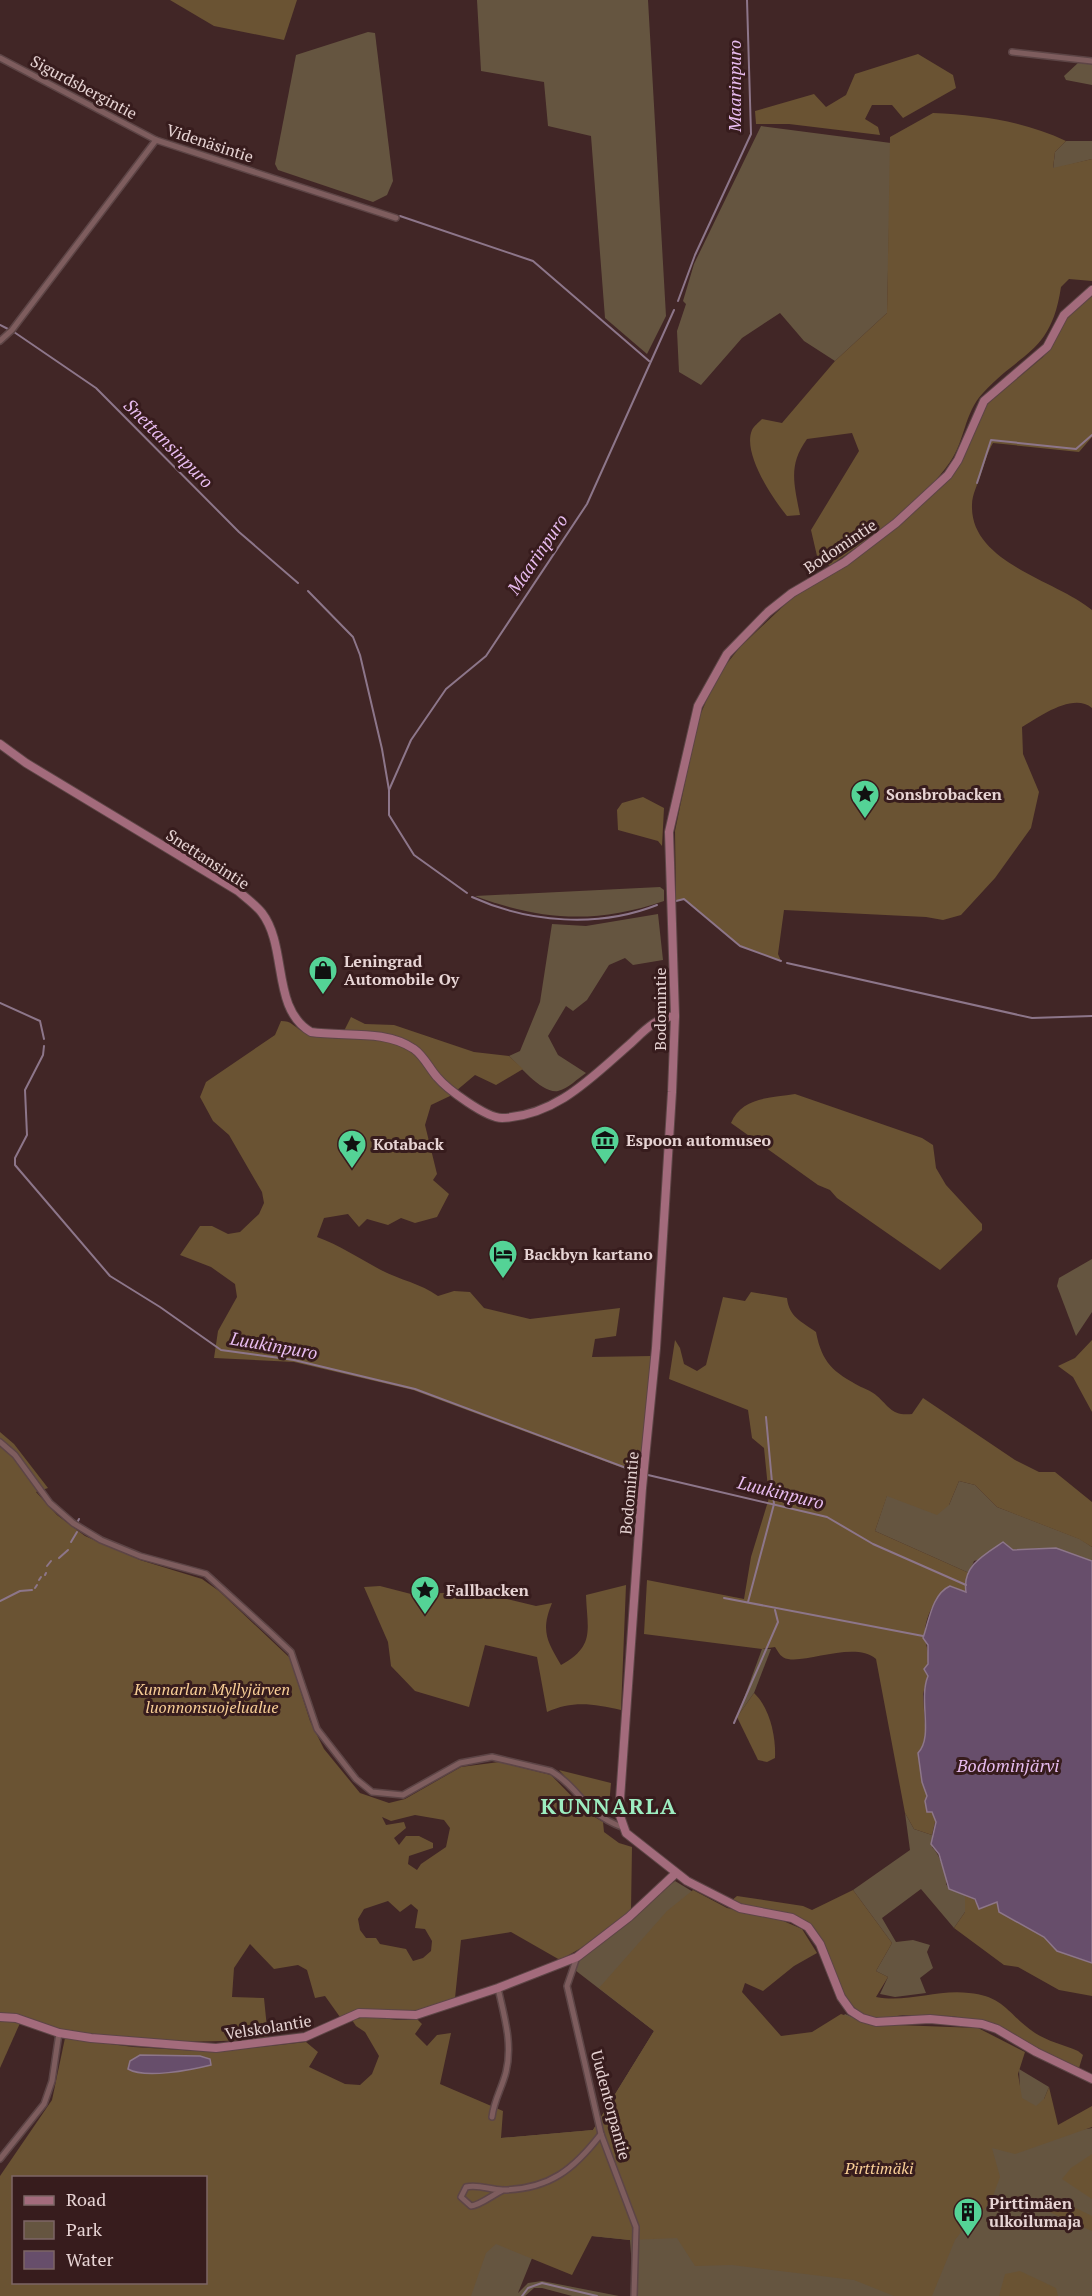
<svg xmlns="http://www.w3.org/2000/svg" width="1092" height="2296" viewBox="0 0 1092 2296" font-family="'PT Serif',serif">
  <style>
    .green { fill: #655540 }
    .forest { fill: #6a5333; fill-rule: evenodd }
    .water { fill: #674e6b; stroke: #8d768a; stroke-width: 1.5 }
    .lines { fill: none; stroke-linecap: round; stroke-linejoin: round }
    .stream { stroke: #8d768a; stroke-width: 2 }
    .street-casing { stroke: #5d4546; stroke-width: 8 }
    .secondary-casing { stroke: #5d4546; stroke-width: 10 }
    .street { stroke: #7e5d5e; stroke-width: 5 }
    .secondary { stroke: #a36b7c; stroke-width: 8 }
    .labels { text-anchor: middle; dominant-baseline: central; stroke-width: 6; stroke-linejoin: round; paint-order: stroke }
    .street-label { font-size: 16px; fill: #e7d4d4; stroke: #371c1d }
    .poi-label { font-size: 16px; font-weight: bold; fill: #e7d4d4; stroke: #371c1d; text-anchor: start }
    .park-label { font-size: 16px; font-style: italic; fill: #f9cf97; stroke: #371c1d }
    .water-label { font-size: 18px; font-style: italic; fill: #e8bcf0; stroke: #371c1d }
    .district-label { font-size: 22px; font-weight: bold; letter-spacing: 1.5px; fill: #9dedc0; stroke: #371c1d }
  </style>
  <rect width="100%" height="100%" fill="#412626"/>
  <g class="green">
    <polygon points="477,0 648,0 666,316 647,354 605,318 591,136 548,126 544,82 481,71"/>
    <polygon points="368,32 375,33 393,181 387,195 373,202 278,170 275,164 296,55"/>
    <polygon points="1079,62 1092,63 1092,85 1066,80 1064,76"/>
    <polygon points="761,126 891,143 887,313 835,361 804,341 780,313 742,338 701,385 679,372 677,331 686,304 683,301 694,264"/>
    <polygon points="1066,141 1092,141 1092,159 1053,169 1055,152"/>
    <path d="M660,887L664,890V901C596,924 543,921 475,896Z"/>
    <path d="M658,914L663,960L633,965L625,958L609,965L587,1000L573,1011L566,1006L548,1036L558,1055L586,1073C578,1078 568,1089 558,1091C542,1094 520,1066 509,1056L520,1051L540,1002L552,924L586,926Z"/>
    <polygon points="1092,1259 1092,1312 1076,1336 1057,1286 1059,1278"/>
    <polygon points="959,1481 975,1485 997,1507 1080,1539 1092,1547 1092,1561 1056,1548 1013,1550 974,1561 969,1573 875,1531 887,1495 949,1505"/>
    <polygon points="762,1649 771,1649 754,1693 737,1717"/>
    <path d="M905,1813L914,1829L932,1835V1847C941,1856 941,1867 948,1877L946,1884L949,1889L965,1895V1912L954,1928L921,1889L882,1918L896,1942L913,1940L930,1945L927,1952L933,1968L920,1978L926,1993L895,1997L880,1994L888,1977L876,1971L892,1943L853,1890L910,1850Z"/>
    <polygon points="675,1881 753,1928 672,2036 799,2065 845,2014 1008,2082 1020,2090 1019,2069 1049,2087 1044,2099 1061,2133 1092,2128 1092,2296 634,2296 630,2240 543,2231 518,2293 528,2283 542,2281 619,2296 572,2296 542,2288 534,2288 525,2296 469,2296 501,2138 593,2130 654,2031 571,1967"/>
  </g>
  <g class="forest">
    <polygon points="170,0 297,0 284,40 214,26"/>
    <polygon points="918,54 953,75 956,88 903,118 892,105 872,105 865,119 878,127 880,135 789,124 756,124 755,111 814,94 826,107 846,95 855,74"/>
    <path d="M933,113C979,115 1024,121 1066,141L1055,152L1053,168L1092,159V281L1069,279L1061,287C1051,354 1021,351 983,393C964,413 965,441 950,462C919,506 873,535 830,566L817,556L811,530L859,451L852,433L807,439C788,465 794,484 800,515L787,516C773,499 742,453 752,430C754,426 759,422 762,419L782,423L835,361L887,313L890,137Z"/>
    <path d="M1092,296V437L1079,452L993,443C987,453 985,463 981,474C978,484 972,494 972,505C970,563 1056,580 1092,610V708C1073,692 1039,717 1022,727L1023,754L1039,792L1031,828L995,878L961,915L943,920L926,917L784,910L778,954L781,961L740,946L684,899L676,901L675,831L698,720L717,676L740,647L795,595L874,544L914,512L945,483L986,405L1043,357L1069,313Z"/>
    <polygon points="643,797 664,808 662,846 658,841 618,830 617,810 622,803"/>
    <path d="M351,1017L365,1024L394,1025L474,1052L509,1056L523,1069L496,1085L475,1075L450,1096L431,1105L425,1125L437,1174L433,1180L449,1194L437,1217L415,1223L401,1218L388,1225L367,1219L359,1227L348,1214L324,1218L317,1237C339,1245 359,1258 379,1269C399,1280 420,1283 438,1296L454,1291L470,1292L484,1308L530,1319L620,1308L616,1336L595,1339L592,1357L652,1356L639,1474L413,1390L294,1362L214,1358L218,1331L237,1297L235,1284L211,1267L180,1255L200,1226H212L228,1234L240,1232L259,1214L264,1203L262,1192L229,1135L213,1121L200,1097L206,1082L275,1035L281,1021C292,1021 293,1026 302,1031C312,1037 327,1037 340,1039Z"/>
    <path d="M795,1094L922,1138L933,1145L936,1168L946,1185L982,1224V1230L940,1270L837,1198L830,1190L818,1185L731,1123C742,1097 770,1098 795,1094Z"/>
    <path d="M751,1292L787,1298C789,1317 801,1321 816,1332C822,1363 833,1372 861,1387C866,1389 873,1392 877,1396C890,1407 891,1416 912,1414L923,1398L1015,1460L1039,1472H1055L1092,1502V1547L1079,1539L997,1507L975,1485L959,1481L949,1505L937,1515L887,1496L875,1531L969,1573L966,1592L951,1586C937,1594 926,1615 925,1631C924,1647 933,1654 925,1671L928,1676L923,1694L926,1741L918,1753L922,1782L927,1796L925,1801L936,1818L932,1835L914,1829L905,1813L876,1659C855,1641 808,1663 788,1659C781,1658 779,1653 775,1647L762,1649L644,1634L647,1580L744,1599L751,1557L769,1498L764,1448L752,1438L748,1410L669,1379L675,1340L680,1348L684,1364L697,1371L706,1365L723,1297L745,1301Z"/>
    <polygon points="1092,1340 1092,1412 1073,1377 1058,1366 1075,1358"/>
    <path d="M0,1432L14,1444L48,1488L36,1492L57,1515L85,1536L140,1560L202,1579L219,1591L290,1658L310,1721L324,1749L360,1793L389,1803L405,1799L461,1767L499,1762L551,1775L588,1813L603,1822L604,1832L619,1843L632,1847L631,1910L581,1948L560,1960L511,1932L461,1940L455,1998C442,2003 428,2009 414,2012C388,2016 365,2002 340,2017L325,1996L315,1998L307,1970L298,1965L274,1969L250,1944L234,1968L232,1997L264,1998L268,2038C200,2045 134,2041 66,2030C43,2026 24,2012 0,2013ZM415,1815L444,1820L450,1828L446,1847L421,1864L417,1870L408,1864L409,1856L433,1848V1843L419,1836H406L399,1845L394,1838L406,1828L404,1822L386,1825L382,1817L391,1821ZM388,1901L400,1912L411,1904L418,1910L415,1928L425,1929L432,1941L431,1951L423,1958L413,1961L406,1949L380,1944L376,1938H366L360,1930L358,1919L364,1909Z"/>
    <path d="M626,1585L621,1710C594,1704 573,1700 547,1712L537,1657L485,1645L469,1707L415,1691L391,1666L388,1642L364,1587L380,1586L411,1594L478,1592L536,1606L552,1603C541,1630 546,1640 561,1665C596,1646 587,1629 586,1595Z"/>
    <path d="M754,1693C770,1708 776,1737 775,1758L767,1762L758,1760L737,1717Z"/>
    <polygon points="559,1770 611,1783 608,1817 594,1808"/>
    <path d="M693,1890L727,1908L781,1920L802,1929L817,1953L794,1966L763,1991L745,1983L742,1992L781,2036L812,2032L841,2014L870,2024L978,2028L1025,2052L1018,2074L1022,2098L1036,2106L1044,2099L1049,2087L1058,2125L1092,2106V2127L1015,2154L992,2148L1000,2177L993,2196L977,2220L966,2226L955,2240L932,2296H894L854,2280L732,2265L695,2266L677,2238L630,2240L592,2236L572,2275L496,2244L486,2253L471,2296H0V2176L52,2100L65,2038L133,2047L216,2052L306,2042L318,2052L309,2067L345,2084L360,2085L372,2074L379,2056L365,2032L356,2026L352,2020C373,2013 395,2023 417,2019L422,2024L415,2034L427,2046L437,2035L451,2033L440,2084L503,2111L501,2138L593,2130L654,2031L599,1988L667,1911ZM140,2055L200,2056L210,2059C180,2078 171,2067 140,2055ZM14,2178H206V2282H14Z"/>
    <path d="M853,1890L892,1943L876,1971L888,1977L876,1997C908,2003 937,1989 969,1993C1005,1996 1009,2016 1035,2033C1047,2041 1064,2045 1078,2051L1083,2055L1079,2068L1042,2053L982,2021L951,2016L903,2015L880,2019L864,2016L849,2003L840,1987L821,1939L812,1927L731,1901L737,1896L803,1906L812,1910Z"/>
    <polygon points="965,1895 974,1899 978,1906 997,1902 999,1912 1044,1937 1057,1951 1092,1963 1092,1996 1059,1990 1018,1967 1004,1965 954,1928 965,1912"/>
    <polygon points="8,2021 20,2023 0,2068 0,2022"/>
    <polygon points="1092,2154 1092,2199 1062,2179 1071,2168"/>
    <polygon points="1055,2198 1092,2216 1092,2231 1045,2210"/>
    <polygon points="1020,2271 1056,2288 1058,2296 999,2296 1005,2274"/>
  </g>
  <g class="water">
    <path d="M1003,1542L1013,1550L1056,1548L1092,1561V1963L1057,1951L1044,1937L999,1912L997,1902L979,1909L975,1899L949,1889L939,1854L931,1844L936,1822L932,1812H927L925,1801L927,1796L922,1782L918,1753C934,1736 918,1700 928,1676L924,1669L928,1664V1645L923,1638C929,1621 932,1594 950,1586L966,1592C962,1567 982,1556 1003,1542Z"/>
    <path d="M140,2055L200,2056L210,2059L211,2065C191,2070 145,2079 128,2069L130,2061Z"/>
  </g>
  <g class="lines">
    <g class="stream">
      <polyline points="400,216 533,261 649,361"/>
      <polyline points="678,301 695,255 751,134 747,0"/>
      <polyline points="0,325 8,329"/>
      <polyline points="14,332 96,388 239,532 298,583"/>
      <polyline points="977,483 991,440 1076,449 1092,435"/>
      <polyline points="308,591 353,637 360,655 382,749 389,790 389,815 414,855 467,893"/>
      <polyline points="389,790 411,740 446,689 486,656 587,504 674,310"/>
      <path d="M472,897C529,923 599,928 657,905"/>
      <polyline points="676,901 684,899 740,946 781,961"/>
      <polyline points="787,963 1032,1018 1092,1016"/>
      <polyline points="0,1003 40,1021 44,1039"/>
      <polyline points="44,1046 43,1055 25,1090 27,1135 15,1158 15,1165 110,1276 160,1307 221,1350 294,1360 415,1389 637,1472"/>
      <polyline points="648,1475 827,1517 873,1544 966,1585"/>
      <polyline points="78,1521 79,1519"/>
      <polyline points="71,1542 77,1532"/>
      <polyline points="59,1558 68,1550"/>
      <polyline points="47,1566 51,1561"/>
      <polyline points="45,1575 46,1573"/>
      <polyline points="39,1580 41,1577"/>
      <polyline points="35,1588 37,1585"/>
      <polyline points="724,1598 923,1636"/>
      <polyline points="0,1601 20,1591 32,1590"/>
      <polyline points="748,1602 774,1504 766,1417"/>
      <polyline points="734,1723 778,1622 775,1610"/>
      <polyline points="522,2296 528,2288 542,2283 597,2296"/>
    </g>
    <g class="street-casing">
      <g id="street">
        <polyline points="1012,52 1092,61"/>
        <polyline points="0,58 156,140"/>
        <polyline points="0,341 12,330 156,140 396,218"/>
        <path d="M0,1442L15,1455L50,1503L73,1523L101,1540L140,1556L206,1574L272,1634L291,1652L317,1729L356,1779L372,1792L403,1795L460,1763L492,1757L551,1771C580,1788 584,1813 622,1827"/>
        <polyline points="577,1957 567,1986 601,2134 636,2227 634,2296"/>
        <path d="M492,2117C494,2100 502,2088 506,2072C513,2043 504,2016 498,1988"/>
        <polyline points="0,2159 44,2104 52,2081 59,2033"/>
        <path d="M503,2190C494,2194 479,2206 471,2206L461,2197L466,2187C479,2184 490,2190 503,2190C550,2189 574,2169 601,2134"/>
      </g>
    </g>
    <g class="secondary-casing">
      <g id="secondary">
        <polyline points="1092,290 1064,315 1047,347 984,401 958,460 948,475 896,523 845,562 792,593 768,612 727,654 698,706 669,832 675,1016 672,1092 656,1348 642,1488 619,1813 626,1833 687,1881 740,1908 792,1918 808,1927 820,1944 841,1997 851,2011 862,2018 876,2022 930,2019 982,2024 997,2029 1036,2052 1092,2079"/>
        <path d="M0,744L26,763L238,891C246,898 256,905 262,913C288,947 271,1009 311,1032C344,1037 385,1029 414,1049C424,1056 429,1068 437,1077C447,1089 486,1118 502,1118C556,1116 592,1077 630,1044C644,1031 655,1018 675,1016"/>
        <polyline points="0,2017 16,2018 59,2033 91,2038 216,2048 305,2037 359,2013 416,2015 498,1988 577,1957 629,1917 676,1873"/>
      </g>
    </g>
    <use href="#street" class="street"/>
    <use href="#secondary" class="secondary"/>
  </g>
  <defs>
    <g id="sight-pin" transform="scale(1.5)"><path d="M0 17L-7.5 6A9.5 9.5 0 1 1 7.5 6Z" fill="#54d396" stroke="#371c1d"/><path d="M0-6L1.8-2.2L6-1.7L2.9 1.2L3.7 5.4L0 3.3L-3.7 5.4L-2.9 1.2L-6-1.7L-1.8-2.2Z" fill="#111"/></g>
    <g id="shop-pin" transform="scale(1.5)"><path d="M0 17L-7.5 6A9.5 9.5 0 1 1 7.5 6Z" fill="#54d396" stroke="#371c1d"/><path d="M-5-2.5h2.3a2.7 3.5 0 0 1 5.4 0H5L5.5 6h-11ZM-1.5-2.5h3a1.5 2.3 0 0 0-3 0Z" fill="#111"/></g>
    <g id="museum-pin" transform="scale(1.5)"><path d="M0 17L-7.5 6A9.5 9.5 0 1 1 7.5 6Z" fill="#54d396" stroke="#371c1d"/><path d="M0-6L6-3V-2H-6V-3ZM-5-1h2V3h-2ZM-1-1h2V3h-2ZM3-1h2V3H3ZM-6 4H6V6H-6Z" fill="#111"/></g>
    <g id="hotel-pin" transform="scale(1.5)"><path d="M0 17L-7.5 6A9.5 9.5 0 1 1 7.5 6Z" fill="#54d396" stroke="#371c1d"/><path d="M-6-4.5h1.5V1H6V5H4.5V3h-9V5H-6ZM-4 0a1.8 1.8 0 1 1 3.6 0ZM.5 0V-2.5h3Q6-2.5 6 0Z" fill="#111"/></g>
    <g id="building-pin" transform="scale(1.5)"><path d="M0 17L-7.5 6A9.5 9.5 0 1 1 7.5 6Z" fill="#54d396" stroke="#371c1d"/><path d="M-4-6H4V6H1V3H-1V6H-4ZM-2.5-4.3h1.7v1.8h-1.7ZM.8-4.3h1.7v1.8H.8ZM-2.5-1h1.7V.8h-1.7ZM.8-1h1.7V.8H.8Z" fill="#111"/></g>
  </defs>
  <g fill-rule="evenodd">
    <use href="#sight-pin" x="865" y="794"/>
    <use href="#shop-pin" x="323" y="970"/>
    <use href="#museum-pin" x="605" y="1140"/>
    <use href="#sight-pin" x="352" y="1144"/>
    <use href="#hotel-pin" x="503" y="1254"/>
    <use href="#sight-pin" x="425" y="1590"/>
    <use href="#building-pin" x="968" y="2212"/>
  </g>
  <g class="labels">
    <g class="street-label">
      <text transform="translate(84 87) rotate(28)">Sigurdsbergintie</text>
      <text transform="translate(210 143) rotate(18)">Videnäsintie</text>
      <text transform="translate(840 546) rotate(-34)">Bodomintie</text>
      <text transform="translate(208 859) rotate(33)">Snettansintie</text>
      <text transform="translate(660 1009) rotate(-90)">Bodomintie</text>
      <text transform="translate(629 1493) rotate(-85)">Bodomintie</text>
      <text transform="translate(268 2027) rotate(-9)">Velskolantie</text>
      <text transform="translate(611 2105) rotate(75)">Uudentorpantie</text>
    </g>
    <g class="poi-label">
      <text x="886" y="794">Sonsbrobacken</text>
      <text x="344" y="961">Leningrad<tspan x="344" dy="18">Automobile Oy</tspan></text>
      <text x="626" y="1140">Espoon automuseo</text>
      <text x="373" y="1144">Kotaback</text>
      <text x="524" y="1254">Backbyn kartano</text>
      <text x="446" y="1590">Fallbacken</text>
      <text x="989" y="2203">Pirttimäen<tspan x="989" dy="18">ulkoilumaja</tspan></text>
    </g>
    <g class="park-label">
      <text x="212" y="1689">Kunnarlan Myllyjärven<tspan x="212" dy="18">luonnonsuojelualue</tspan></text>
      <text x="879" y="2168">Pirttimäki</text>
    </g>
    <g class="water-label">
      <text transform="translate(734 86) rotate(-90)">Maarinpuro</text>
      <text transform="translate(169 443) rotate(45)">Snettansinpuro</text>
      <text transform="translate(537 554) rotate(-56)">Maarinpuro</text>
      <text transform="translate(274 1345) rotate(10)">Luukinpuro</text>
      <text transform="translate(781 1492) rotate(14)">Luukinpuro</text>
      <text x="1008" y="1765">Bodominjärvi</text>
    </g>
    <g class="district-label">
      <text x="609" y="1805">KUNNARLA</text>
    </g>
  </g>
  <rect x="12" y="2176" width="195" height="108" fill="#371c1d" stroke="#7d6666" stroke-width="1.5"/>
  <rect x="24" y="2196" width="30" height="9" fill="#a36b7c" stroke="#7d6666" stroke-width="1.5"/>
  <text x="66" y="2206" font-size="18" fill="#e7d4d4">Road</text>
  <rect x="24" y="2221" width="30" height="18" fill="#655540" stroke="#7d6666" stroke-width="1.5"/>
  <text x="66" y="2236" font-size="18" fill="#e7d4d4">Park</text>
  <rect x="24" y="2251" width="30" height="18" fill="#674e6b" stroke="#7d6666" stroke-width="1.5"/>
  <text x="66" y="2266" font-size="18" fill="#e7d4d4">Water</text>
</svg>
